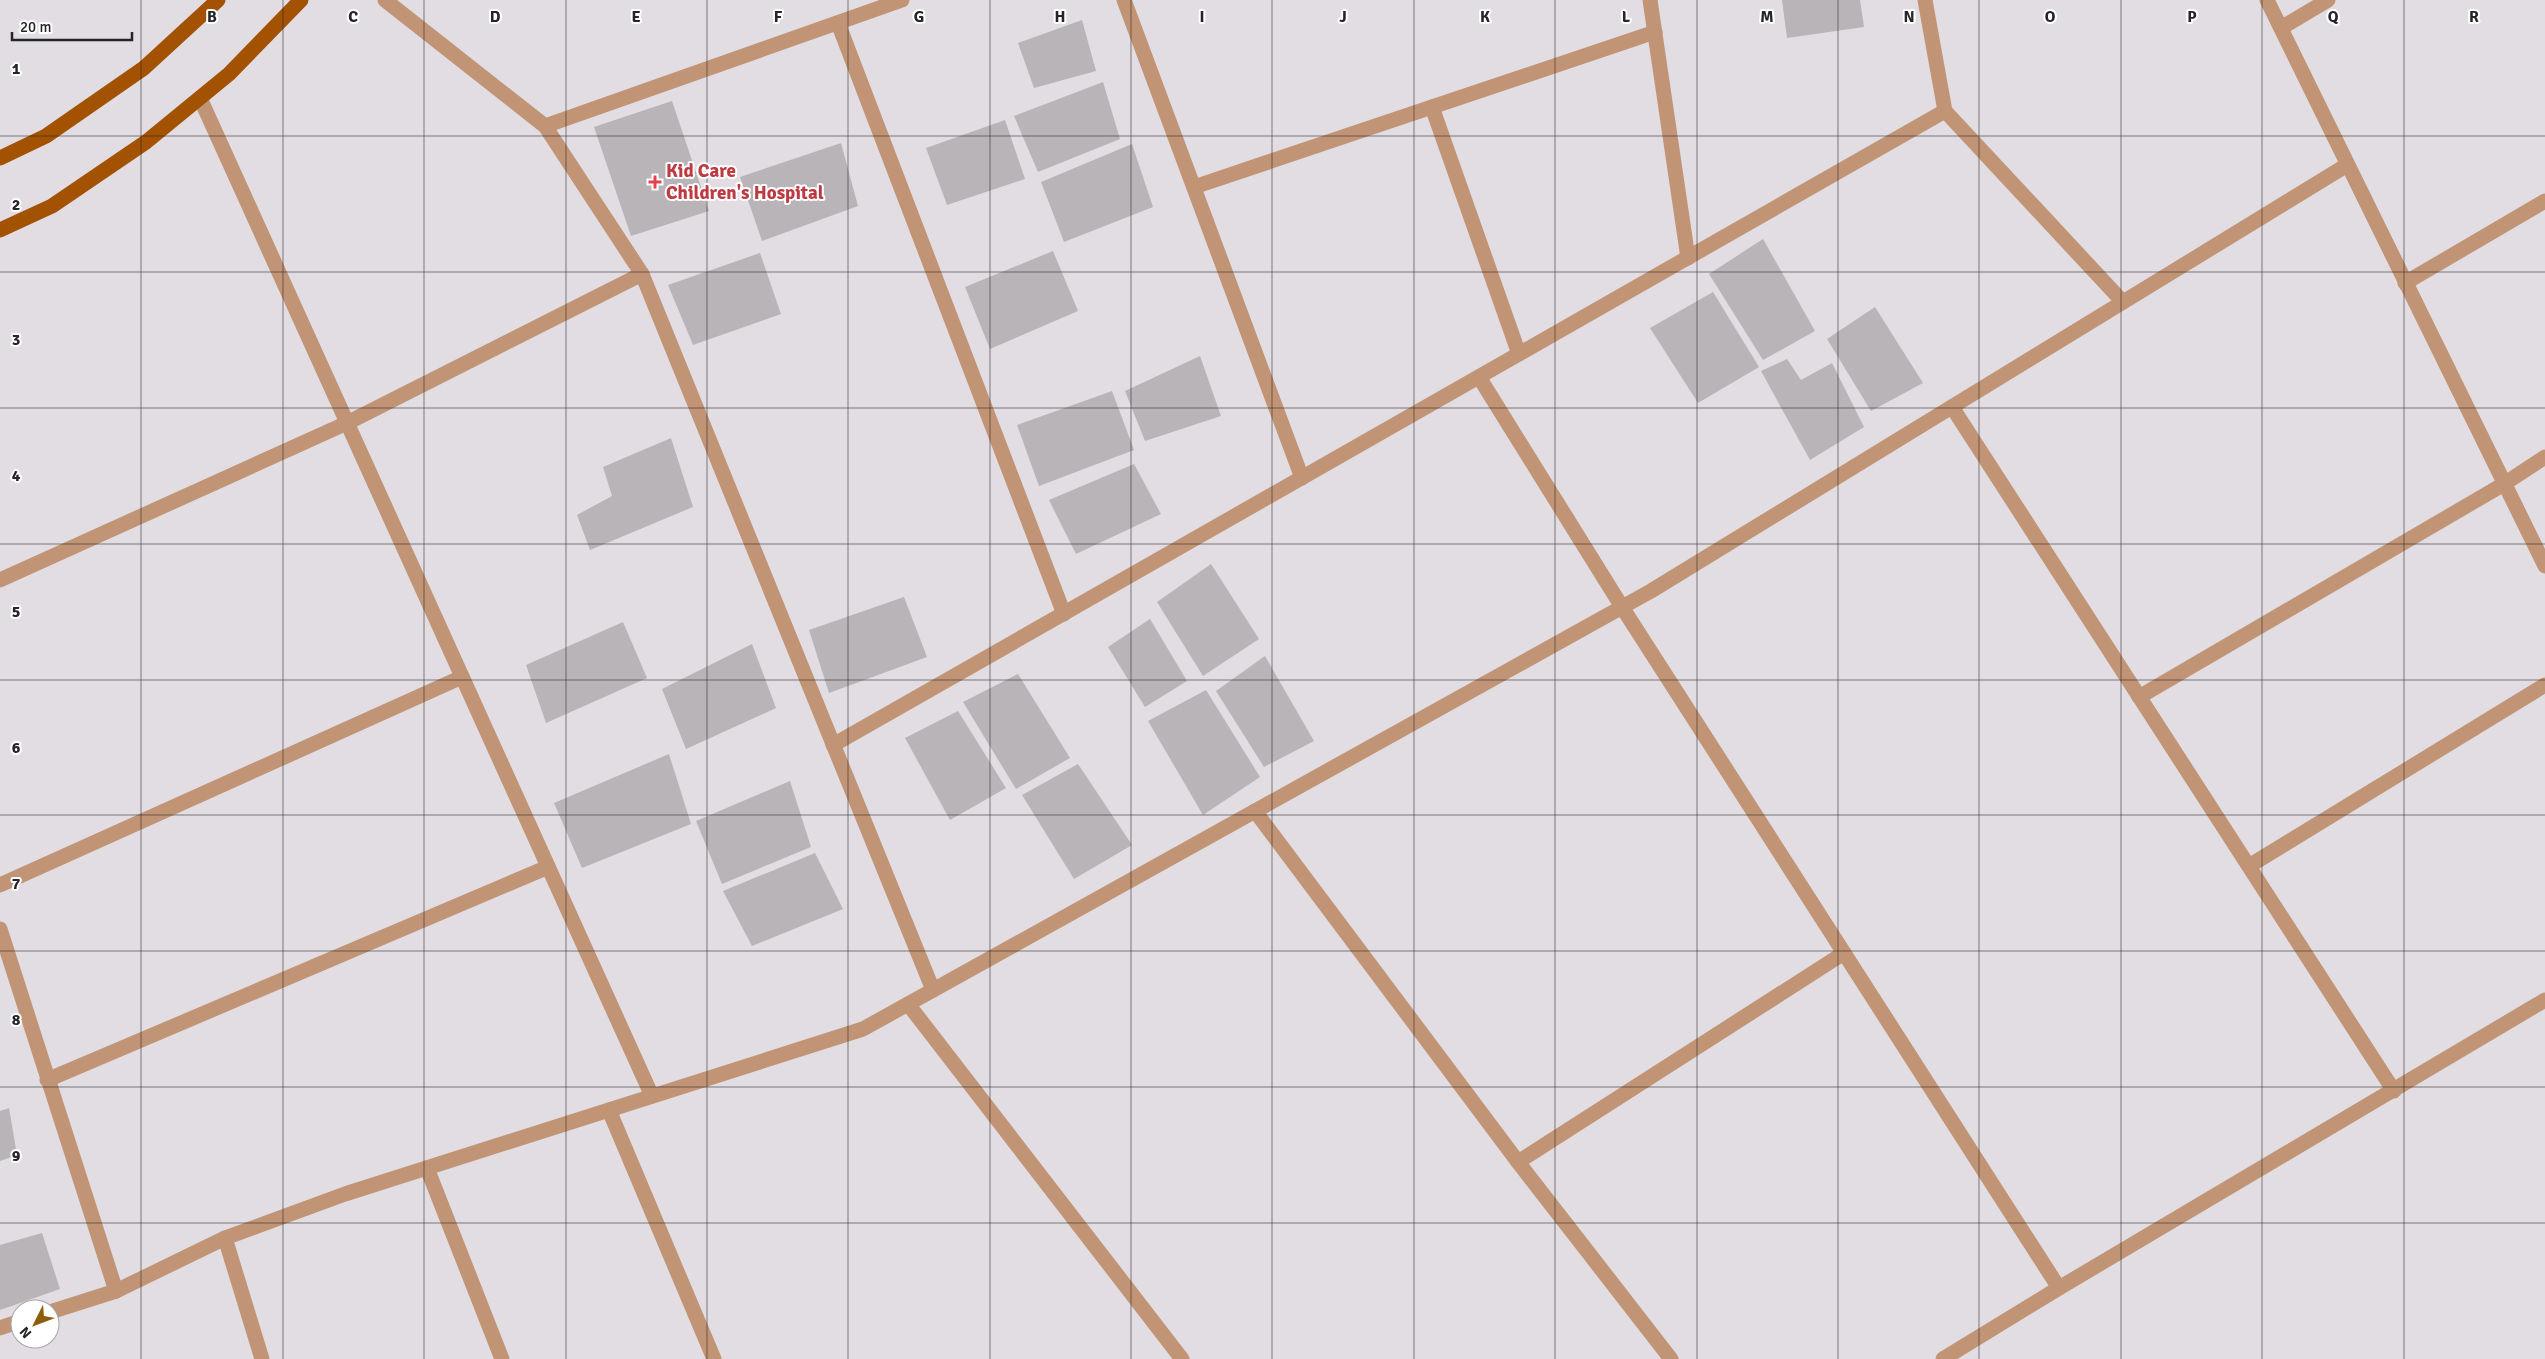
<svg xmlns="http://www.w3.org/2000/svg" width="2545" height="1359" viewBox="0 0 2545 1359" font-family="Signika,sans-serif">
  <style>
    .building { fill: #b9b4b8 }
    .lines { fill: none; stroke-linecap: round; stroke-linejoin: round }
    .street { stroke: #c19476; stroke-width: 15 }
    .primary { stroke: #a25200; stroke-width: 15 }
    .grid { fill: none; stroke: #252426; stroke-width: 1; stroke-opacity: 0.55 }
    .health-dot { fill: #e0444e; stroke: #fff; stroke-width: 2 }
    .labels { text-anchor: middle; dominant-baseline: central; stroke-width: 4; stroke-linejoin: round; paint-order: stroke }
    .health-label { font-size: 19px; font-weight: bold; fill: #be3a42; stroke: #fff; text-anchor: start }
    .grid-label { font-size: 16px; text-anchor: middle; font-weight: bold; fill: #252426; stroke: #fff; stroke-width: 4; stroke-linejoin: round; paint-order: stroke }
  </style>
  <rect width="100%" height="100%" fill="#e1dde2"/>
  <g class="building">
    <polygon points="1782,0 1860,0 1864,27 1787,38"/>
    <polygon points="1082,20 1096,71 1034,88 1018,43"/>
    <polygon points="1103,82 1120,139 1038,172 1014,116"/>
    <polygon points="672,101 709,211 631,236 594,127"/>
    <polygon points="1005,120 1025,179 947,205 926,148"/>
    <polygon points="841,143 858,206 762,241 740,177"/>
    <polygon points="1132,144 1153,207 1064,242 1041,182"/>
    <polygon points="1763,239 1815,331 1763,360 1709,274"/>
    <polygon points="1053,251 1078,311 990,349 965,287"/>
    <polygon points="760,253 781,314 693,345 668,285"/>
    <polygon points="1713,292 1759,367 1698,403 1650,328"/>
    <polygon points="1875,307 1923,383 1871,411 1827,339"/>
    <polygon points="1200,356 1221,416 1145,441 1125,391"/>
    <polygon points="1787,359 1801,380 1832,363 1864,427 1810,460 1761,371"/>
    <polygon points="1112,391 1134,450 1039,486 1017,425"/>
    <polygon points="671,438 693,507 590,550 577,515 612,496 603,467"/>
    <polygon points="1134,464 1161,514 1076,554 1049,500"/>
    <polygon points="1211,564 1259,639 1203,676 1157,602"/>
    <polygon points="904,597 927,657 829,693 809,630"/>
    <polygon points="1150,619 1187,681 1145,707 1108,647"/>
    <polygon points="623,622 647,678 546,723 526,665"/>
    <polygon points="752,644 776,708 686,749 662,689"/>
    <polygon points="1265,656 1314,741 1264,767 1216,691"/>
    <polygon points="1018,674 1070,758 1016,789 963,702"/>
    <polygon points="1206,690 1260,777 1203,815 1148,721"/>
    <polygon points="958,711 1006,788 950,820 905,738"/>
    <polygon points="669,754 691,824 582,868 554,803"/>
    <polygon points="1078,764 1132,845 1074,879 1022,795"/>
    <polygon points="790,781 811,847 722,884 696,821"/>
    <polygon points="815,853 843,909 752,946 723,891"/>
    <polygon points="9,1108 17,1155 0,1161 0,1111"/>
    <polygon points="42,1233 60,1289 0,1310 0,1245"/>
  </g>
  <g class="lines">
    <g class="street">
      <polyline points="1124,0 1302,478"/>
      <polyline points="1650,0 1688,258"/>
      <polyline points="2267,0 2545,566"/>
      <polyline points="838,23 1064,614"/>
      <polyline points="2281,28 2328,0"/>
      <polyline points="200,98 652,1096"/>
      <polyline points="1432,107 1519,354"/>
      <polyline points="1945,111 2123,302"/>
      <polyline points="545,126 902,0"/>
      <polyline points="1194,187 1655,32"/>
      <polyline points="642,274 933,990"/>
      <polyline points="2405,283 2545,201"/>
      <polyline points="1479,377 1622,607 2059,1288 2545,1000"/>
      <polyline points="1952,407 2394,1091"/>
      <polyline points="0,580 347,423 642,274 545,126 385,0"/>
      <polyline points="2139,697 2504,484 2545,457"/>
      <polyline points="833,745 1945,111 1925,0"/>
      <polyline points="1255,811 1518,1162 1671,1359"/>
      <polyline points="2249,866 2545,685"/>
      <polyline points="0,885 462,677"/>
      <polyline points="0,929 116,1291"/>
      <polyline points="908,1004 1182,1359"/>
      <polyline points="47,1080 548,867"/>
      <polyline points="609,1110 714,1359"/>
      <polyline points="1518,1162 1844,953"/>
      <polyline points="427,1168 502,1359"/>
      <polyline points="225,1238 262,1359"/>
      <polyline points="50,1312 116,1291 225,1238 345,1194 863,1029 1651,591 2347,165"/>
      <polyline points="0,1328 20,1321"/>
      <polyline points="1943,1359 2059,1288"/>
    </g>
    <g class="primary">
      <polyline points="0,158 46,136 144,68 218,0"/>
      <polyline points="0,230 52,206 146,142 229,74 301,0"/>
    </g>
  </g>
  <path class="grid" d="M141,0V1359M283,0V1359M424,0V1359M566,0V1359M707,0V1359M848,0V1359M990,0V1359M1131,0V1359M1272,0V1359M1414,0V1359M1555,0V1359M1697,0V1359M1838,0V1359M1979,0V1359M2121,0V1359M2262,0V1359M2404,0V1359M0,136H2545M0,272H2545M0,408H2545M0,544H2545M0,680H2545M0,815H2545M0,951H2545M0,1087H2545M0,1223H2545"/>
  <path class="health-dot" d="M652.5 174.5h5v5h5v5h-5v5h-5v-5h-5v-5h5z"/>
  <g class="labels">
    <g class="health-label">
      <text x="666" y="171">Kid Care<tspan x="666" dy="22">Children's Hospital</tspan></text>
    </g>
  </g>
  <g class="grid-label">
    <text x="212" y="22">B</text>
    <text x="353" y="22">C</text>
    <text x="495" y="22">D</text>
    <text x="636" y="22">E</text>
    <text x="778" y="22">F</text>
    <text x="919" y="22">G</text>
    <text x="1060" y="22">H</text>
    <text x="1202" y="22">I</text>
    <text x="1343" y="22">J</text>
    <text x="1485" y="22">K</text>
    <text x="1626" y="22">L</text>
    <text x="1767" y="22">M</text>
    <text x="1909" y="22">N</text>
    <text x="2050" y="22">O</text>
    <text x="2192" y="22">P</text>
    <text x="2333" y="22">Q</text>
    <text x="2474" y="22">R</text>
    <text x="16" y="74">1</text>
    <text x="16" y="210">2</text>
    <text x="16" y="345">3</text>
    <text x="16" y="481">4</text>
    <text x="16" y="617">5</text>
    <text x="16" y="753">6</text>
    <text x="16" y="889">7</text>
    <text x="16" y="1025">8</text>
    <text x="16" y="1161">9</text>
  </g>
  <g transform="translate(35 1324) rotate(228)"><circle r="24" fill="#ffffff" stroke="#a8a7a8"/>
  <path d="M0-4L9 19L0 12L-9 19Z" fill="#8e5d09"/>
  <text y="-8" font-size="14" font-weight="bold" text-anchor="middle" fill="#252426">N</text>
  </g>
  <path d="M12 32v8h120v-8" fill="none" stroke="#252426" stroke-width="2.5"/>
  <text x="20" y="32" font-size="15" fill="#252426" stroke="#ffffff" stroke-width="4" paint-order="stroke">20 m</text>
</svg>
